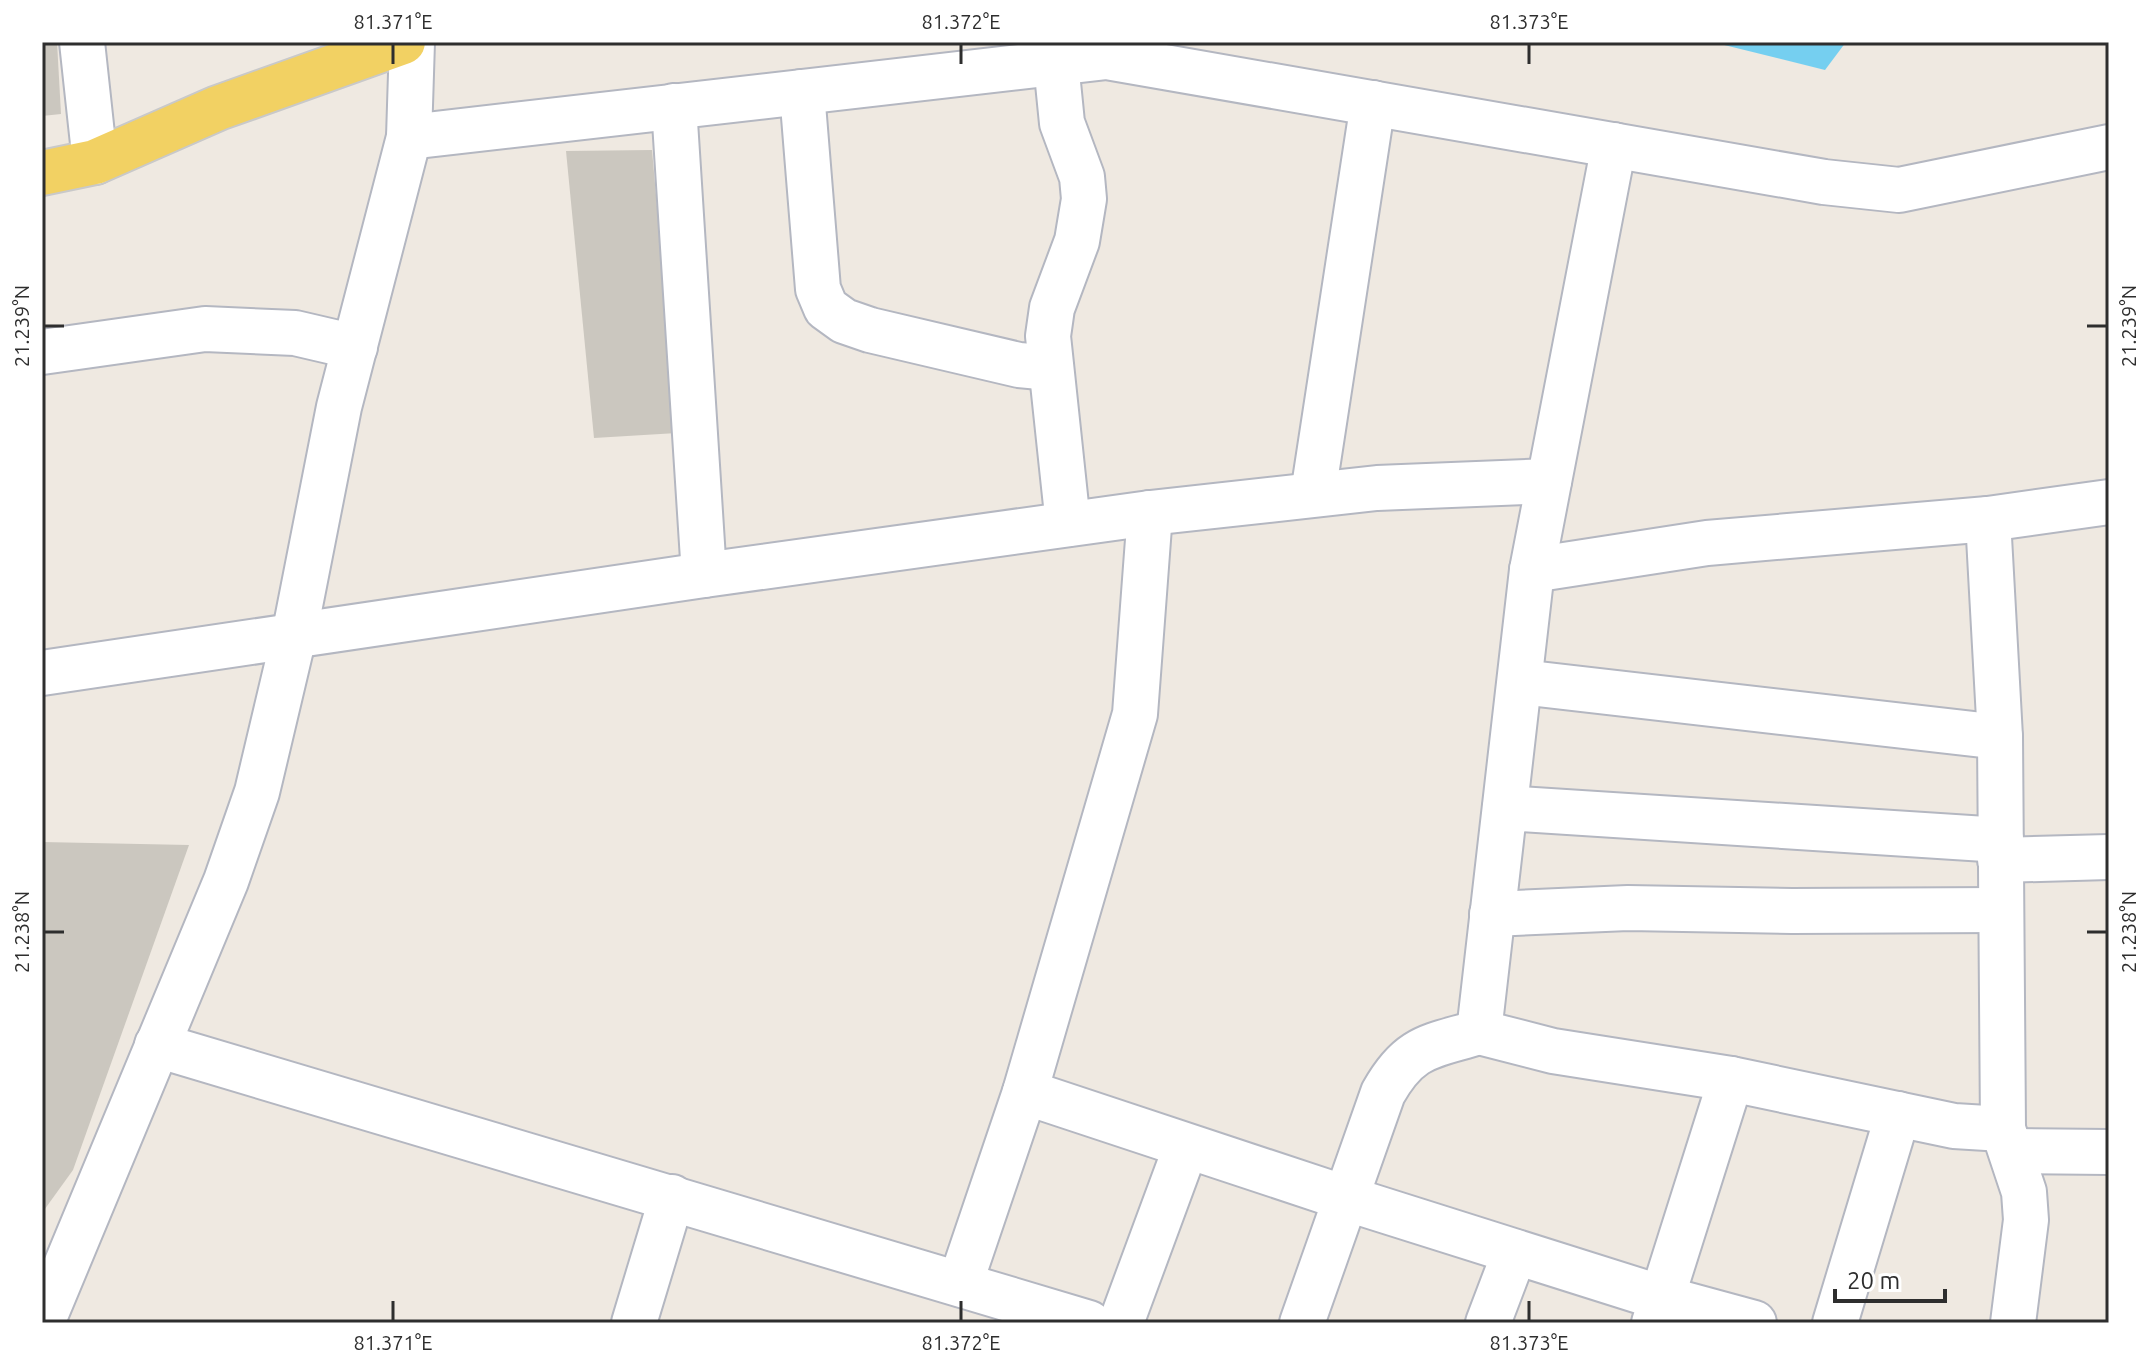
<svg xmlns="http://www.w3.org/2000/svg" width="2151" height="1365" viewBox="0 0 2151 1365" font-family="Ubuntu,sans-serif">
  <style>
    .water { fill: #75cff0 }
    .building { fill: #cbc7bf }
    .lines { fill: none; stroke-linecap: round; stroke-linejoin: round }
    .minor-casing { stroke: #b4b7c1; stroke-width: 48 }
    .major-casing { stroke: #c9c9c9; stroke-width: 48 }
    .minor { stroke: #fff; stroke-width: 44 }
    .major { stroke: #f2d163; stroke-width: 44 }
    .ticks { fill: none; stroke: #2e2e2e; stroke-width: 3 }
    .neatline { fill: none; stroke: #2e2e2e; stroke-width: 3 }
    .ticks-label { font-size: 20px; text-anchor: middle; fill: #2e2e2e }
  </style>
  <rect width="100%" height="100%" fill="#efe9e1"/>
  <polygon class="water" points="1712,42 1846,42 1825,70"/>
  <g class="building">
    <polygon points="42,42 57,42 61,114 42,116"/>
    <polygon points="652,150 677,433 594,438 566,151"/>
    <polygon points="42,842 189,845 73,1170 42,1213"/>
  </g>
  <g class="lines">
    <g class="minor-casing">
      <g id="minor">
        <polyline points="82,42 95,162"/>
        <polyline points="1056,63 1062,123 1082,177 1084,199 1077,241 1052,308 1048,336 1068,524"/>
        <polyline points="802,92 818,289 826,308 844,321 870,330 1019,365 1051,368"/>
        <polyline points="674,106 704,575"/>
        <polyline points="409,137 1107,57 1824,182 1899,190 2109,147"/>
        <polyline points="1614,145 1532,570 1479,1032 1553,1051 1731,1079 1954,1126 2003,1129"/>
        <polyline points="42,352 205,329 295,333 355,347"/>
        <polyline points="1313,494 1373,103"/>
        <polyline points="1988,519 2000,737 2003,1129 2024,1192 2026,1220 2013,1323"/>
        <polyline points="1532,570 1707,543 1988,519 2109,502"/>
        <polyline points="42,673 704,575 1150,513 1377,488 1549,481"/>
        <polyline points="1520,682 2000,737"/>
        <polyline points="1505,808 2001,840"/>
        <polyline points="2000,860 2109,857"/>
        <polyline points="1492,914 1628,908 1792,911 2000,910"/>
        <polyline points="157,1045 1089,1323"/>
        <polyline points="1025,1092 1345,1198 1662,1298 1754,1323"/>
        <polyline points="2011,1151 2109,1152"/>
        <polyline points="960,1284 1025,1092 1135,714 1150,513"/>
        <polyline points="42,1323 226,881 257,792 294,636 339,407 409,137 412,42"/>
        <polyline points="634,1323 672,1197"/>
        <polyline points="1121,1323 1186,1147"/>
        <path d="M1302,1323L1383,1093C1410,1045 1430,1047 1479,1032"/>
        <polyline points="1488,1323 1515,1252"/>
        <polyline points="1654,1323 1731,1079"/>
        <polyline points="1835,1323 1898,1114"/>
      </g>
    </g>
    <g class="major-casing">
      <polyline id="major" points="42,173 95,162 218,108 403,42"/>
    </g>
    <use href="#minor" class="minor"/>
    <use href="#major" class="major"/>
  </g>
  <path class="ticks" d="M393,44V64M961,44V64M1529,44V64M44,326H64M2087,326H2107M44,932H64M2087,932H2107M393,1301V1321M961,1301V1321M1529,1301V1321"/>
  <rect width="2151" height="1365" fill="none" stroke="#ffffff" stroke-width="88"/>
  <path d="M1835 1289v12h110v-12" fill="none" stroke="#2e2e2e" stroke-width="4"/>
  <text x="1847" y="1289" font-size="24" fill="#2e2e2e" stroke="#ffffff" stroke-width="6" paint-order="stroke">20 m</text>
  <rect x="44" y="44" width="2063" height="1277" class="neatline"/>
  <g class="ticks-label">
    <text x="393" y="29">81.371°E</text>
    <text x="961" y="29">81.372°E</text>
    <text x="1529" y="29">81.373°E</text>
    <text transform="translate(22 326) rotate(-90)" y="7">21.239°N</text>
    <text transform="translate(2129 326) rotate(-90)" y="7">21.239°N</text>
    <text transform="translate(22 932) rotate(-90)" y="7">21.238°N</text>
    <text transform="translate(2129 932) rotate(-90)" y="7">21.238°N</text>
    <text x="393" y="1350">81.371°E</text>
    <text x="961" y="1350">81.372°E</text>
    <text x="1529" y="1350">81.373°E</text>
  </g>
</svg>
